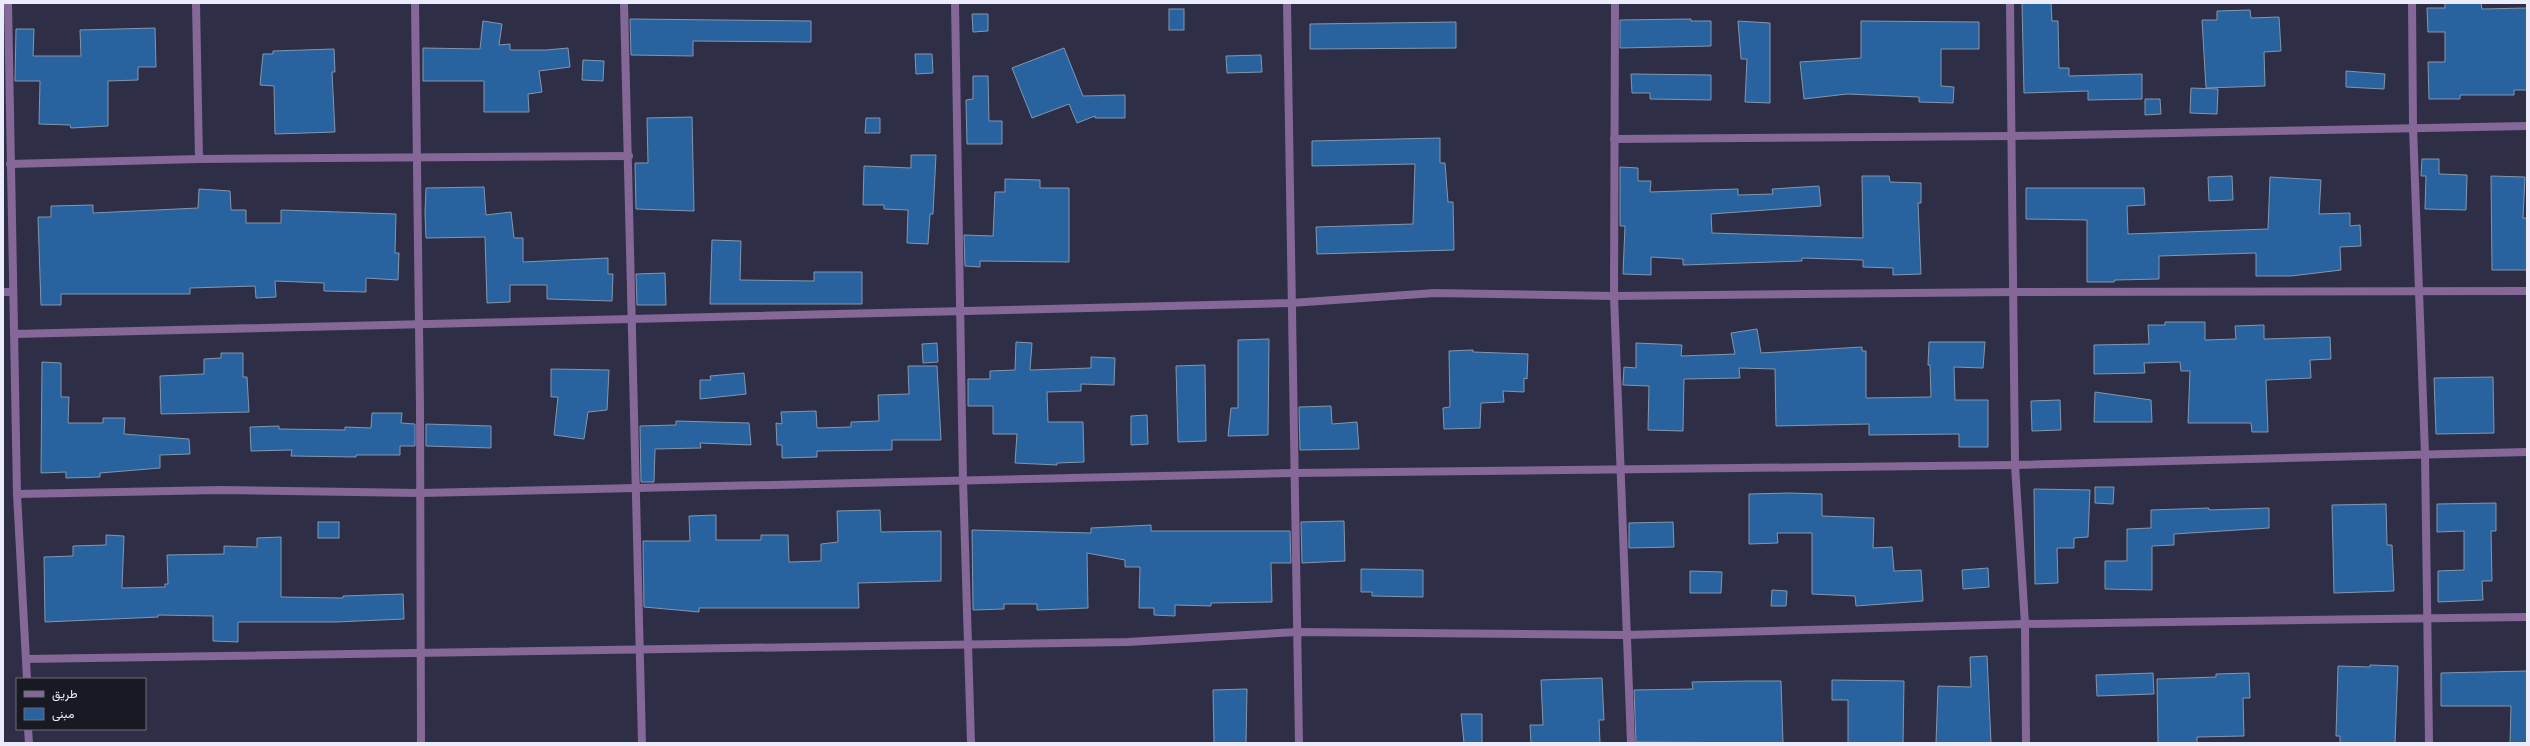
<svg xmlns="http://www.w3.org/2000/svg" width="2530" height="746" viewBox="0 0 2530 746" font-family="'Titillium Web',Vazirmatn,sans-serif">
  <style>
    .building { fill: #29639f; stroke: #8296ad }
    .lines { fill: none; stroke-linecap: round; stroke-linejoin: round }
    .street { stroke: #856897; stroke-width: 8 }
  </style>
  <rect width="100%" height="100%" fill="#2e2f46"/>
  <g class="building">
    <polygon points="2022,3 2051,3 2052,21 2058,21 2059,68 2069,68 2069,76 2142,74 2142,99 2088,100 2088,91 2024,93"/>
    <polygon points="2445,3 2481,3 2482,9 2527,8 2527,90 2514,90 2514,95 2460,95 2460,99 2429,99 2428,62 2445,62 2445,32 2428,32 2427,8 2445,8"/>
    <rect x="1169" y="9" width="15" height="21"/>
    <polygon points="2250,10 2251,18 2279,17 2281,51 2264,52 2265,86 2206,88 2202,20 2217,20 2217,11"/>
    <polygon points="972,14 988,14 988,31 973,32"/>
    <polygon points="630,19 811,21 811,42 693,41 693,56 631,55"/>
    <polygon points="1691,19 1691,21 1711,21 1711,46 1620,48 1620,20"/>
    <polygon points="483,21 502,24 499,45 510,44 510,50 546,50 568,48 570,67 539,71 542,92 528,94 529,112 484,112 484,81 423,81 423,48 480,49"/>
    <polygon points="1738,21 1770,23 1770,103 1745,102 1747,59 1741,59"/>
    <polygon points="1861,21 1979,22 1979,49 1941,49 1941,86 1954,87 1953,103 1919,102 1919,97 1847,94 1804,99 1800,62 1861,58"/>
    <polygon points="1456,22 1456,48 1310,49 1310,24"/>
    <polygon points="155,28 156,67 138,67 138,80 108,81 108,126 71,128 70,125 39,124 40,81 15,81 16,29 34,29 33,56 81,56 80,30"/>
    <polygon points="1064,48 1083,96 1125,95 1125,118 1095,118 1095,116 1077,123 1069,104 1032,118 1012,68"/>
    <polygon points="334,49 335,72 332,72 335,132 275,134 274,86 260,85 263,54 273,54 273,51"/>
    <polygon points="915,54 932,54 933,73 916,74"/>
    <polygon points="1261,55 1262,72 1227,73 1226,56"/>
    <polygon points="583,60 604,61 603,81 582,80"/>
    <polygon points="2346,71 2385,74 2384,89 2346,87"/>
    <polygon points="1631,74 1711,75 1711,100 1650,99 1650,93 1632,93"/>
    <polygon points="973,76 988,76 989,121 1002,121 1002,144 967,144 966,100 973,99"/>
    <polygon points="2191,88 2218,89 2217,114 2190,113"/>
    <polygon points="2145,99 2160,99 2161,114 2145,115"/>
    <polygon points="692,117 694,211 636,209 635,163 648,163 647,118"/>
    <polygon points="866,118 880,118 880,133 865,133"/>
    <polygon points="1440,138 1440,163 1445,163 1448,202 1453,202 1454,250 1317,254 1316,227 1413,224 1415,164 1312,166 1312,141"/>
    <polygon points="911,155 936,155 933,214 930,214 928,244 907,243 908,210 884,209 884,205 863,205 864,166 911,168"/>
    <polygon points="2422,159 2439,159 2439,174 2467,175 2466,210 2425,209 2426,176 2421,176"/>
    <polygon points="1620,167 1638,168 1638,181 1651,181 1650,192 1738,189 1738,195 1773,194 1772,189 1819,186 1821,206 1711,214 1712,233 1863,238 1862,176 1889,176 1890,182 1921,183 1921,203 1918,203 1921,274 1893,275 1893,268 1863,267 1863,260 1802,258 1802,261 1683,265 1683,259 1651,257 1651,275 1623,274 1625,226 1620,226"/>
    <polygon points="2232,176 2233,200 2209,201 2208,177"/>
    <polygon points="2491,176 2525,177 2523,218 2527,218 2527,270 2492,270"/>
    <polygon points="2270,177 2321,180 2319,214 2350,213 2350,226 2360,225 2361,246 2340,247 2341,270 2291,276 2256,276 2256,253 2159,256 2159,279 2115,280 2114,282 2087,282 2087,220 2026,219 2026,188 2144,188 2145,205 2127,206 2128,234 2268,229"/>
    <polygon points="1005,179 1040,180 1040,188 1069,188 1069,262 980,261 980,267 965,266 964,235 993,236 995,192 1005,192"/>
    <polygon points="484,187 486,215 511,212 514,238 523,238 523,262 608,258 608,274 613,274 612,301 547,299 547,285 510,285 510,302 487,303 485,237 426,238 425,213 426,188"/>
    <polygon points="199,189 230,191 231,210 246,210 246,223 281,223 281,210 396,214 395,253 399,253 398,280 366,278 366,292 324,291 324,283 275,281 276,297 256,298 255,286 190,288 190,294 61,294 61,305 41,305 38,217 51,217 51,206 93,205 93,213 198,208"/>
    <polygon points="712,240 741,241 740,280 814,281 814,272 862,272 862,304 710,304"/>
    <polygon points="665,273 666,305 637,305 636,274"/>
    <polygon points="2165,322 2205,322 2205,340 2236,339 2235,326 2264,325 2264,339 2330,337 2331,359 2310,360 2311,378 2266,380 2268,432 2252,432 2251,423 2188,423 2190,371 2181,371 2180,362 2144,363 2145,373 2094,374 2094,345 2149,344 2148,325 2165,325"/>
    <polygon points="1757,329 1761,353 1862,347 1862,351 1866,351 1866,398 1931,397 1930,365 1928,365 1929,342 1985,342 1983,368 1954,367 1955,400 1988,400 1988,447 1959,447 1959,434 1869,435 1869,424 1776,426 1775,369 1739,368 1740,378 1684,379 1683,431 1648,430 1649,386 1623,385 1624,367 1636,368 1636,343 1682,345 1681,356 1735,354 1731,333"/>
    <polygon points="1269,339 1268,435 1228,436 1231,408 1238,408 1238,340"/>
    <polygon points="1016,342 1032,343 1030,370 1091,368 1091,357 1115,358 1114,385 1081,384 1081,391 1047,392 1048,422 1083,422 1084,462 1057,463 1057,465 1015,463 1017,434 993,434 993,406 968,406 968,379 990,379 990,371 1015,370"/>
    <polygon points="937,343 938,362 923,363 922,344"/>
    <polygon points="1473,350 1473,352 1528,354 1527,379 1524,378 1524,392 1503,391 1504,402 1481,403 1480,428 1444,429 1443,408 1450,407 1449,351"/>
    <polygon points="221,353 243,353 243,377 247,377 249,412 161,414 160,376 204,374 204,359 221,358"/>
    <polygon points="42,362 61,363 61,397 69,397 68,423 103,423 103,418 125,418 124,434 189,439 190,454 160,455 160,468 100,473 100,477 66,478 66,472 41,473"/>
    <polygon points="1205,365 1206,441 1178,442 1176,366"/>
    <polygon points="908,366 937,366 941,440 892,440 892,450 817,451 817,457 782,458 782,445 777,445 776,423 782,424 781,412 816,411 817,428 851,427 851,422 879,421 878,395 909,394"/>
    <polygon points="551,369 609,370 607,410 588,412 584,439 554,435 558,397 551,397"/>
    <polygon points="744,373 746,394 700,399 700,380 711,380 710,376"/>
    <polygon points="2493,377 2494,433 2436,434 2434,378"/>
    <polygon points="2095,392 2151,400 2152,422 2094,422"/>
    <polygon points="2060,400 2061,430 2032,431 2031,401"/>
    <polygon points="1331,406 1332,424 1357,422 1359,449 1300,450 1299,407"/>
    <polygon points="372,413 402,413 401,423 415,424 415,446 400,446 400,455 356,455 356,457 291,456 292,450 251,451 250,427 279,426 279,429 345,430 345,427 371,428"/>
    <polygon points="1147,415 1148,444 1131,445 1131,416"/>
    <polygon points="676,421 749,423 751,445 700,443 701,448 655,449 654,482 641,482 640,426 676,425"/>
    <polygon points="426,424 491,426 491,448 426,446"/>
    <polygon points="2095,487 2114,487 2113,504 2095,503"/>
    <polygon points="2034,489 2090,490 2088,537 2074,538 2074,548 2057,548 2058,583 2035,584"/>
    <polygon points="1790,493 1822,494 1822,516 1874,518 1873,548 1892,547 1894,571 1921,570 1923,601 1856,606 1855,596 1812,594 1812,533 1777,533 1778,543 1749,544 1749,494"/>
    <polygon points="2496,503 2496,531 2491,531 2492,581 2482,581 2483,600 2438,602 2438,571 2464,570 2464,531 2437,532 2437,504"/>
    <polygon points="2386,504 2387,545 2392,545 2394,591 2334,593 2332,505"/>
    <polygon points="2209,508 2209,510 2269,508 2269,528 2174,534 2174,545 2152,546 2152,590 2105,589 2105,561 2127,561 2127,529 2151,528 2151,510"/>
    <polygon points="880,510 881,532 941,531 941,581 858,583 859,608 699,608 699,612 644,607 643,541 690,541 689,516 716,515 716,540 761,540 761,535 788,535 789,562 821,561 821,544 838,542 837,511"/>
    <polygon points="1344,521 1345,561 1302,563 1301,522"/>
    <rect x="318" y="522" width="21" height="16"/>
    <polygon points="1673,522 1674,547 1629,548 1629,523"/>
    <polygon points="1151,525 1151,531 1290,531 1291,563 1271,563 1272,602 1211,603 1211,606 1175,605 1175,616 1154,615 1154,608 1139,608 1140,567 1125,567 1125,560 1087,553 1088,608 1037,610 1037,604 1004,604 1004,609 973,610 972,530 1091,533 1091,528"/>
    <polygon points="106,535 124,536 122,588 165,587 165,584 168,584 167,555 224,554 224,546 257,547 257,538 281,537 281,597 343,598 343,596 403,594 404,619 336,622 238,622 238,642 213,641 213,616 158,615 158,617 45,622 44,557 73,556 73,546 106,545"/>
    <polygon points="1988,568 1989,587 1963,589 1962,570"/>
    <polygon points="1361,569 1423,570 1423,597 1372,596 1372,592 1361,592"/>
    <polygon points="1690,571 1722,572 1721,593 1690,593"/>
    <polygon points="1772,590 1787,591 1786,606 1771,606"/>
    <polygon points="1987,656 1991,743 1936,743 1938,686 1971,687 1970,657"/>
    <polygon points="2370,665 2398,666 2395,743 2340,743 2340,736 2336,736 2338,666 2370,667"/>
    <polygon points="2527,671 2527,743 2510,743 2511,706 2441,706 2441,673"/>
    <polygon points="2153,673 2154,694 2097,696 2096,675"/>
    <polygon points="2249,673 2250,698 2243,698 2244,736 2197,737 2197,743 2158,743 2157,679 2216,677 2216,674"/>
    <polygon points="1602,678 1604,720 1599,720 1600,743 1531,743 1530,725 1543,725 1541,680"/>
    <polygon points="1832,680 1904,681 1903,743 1848,743 1848,700 1832,700"/>
    <polygon points="1748,681 1781,681 1783,743 1636,742 1634,690 1693,689 1692,682"/>
    <polygon points="1247,689 1246,743 1214,743 1213,690"/>
    <polygon points="1461,714 1482,714 1482,743 1464,743"/>
  </g>
  <g class="lines">
    <g class="street">
      <polyline points="8,3 17,494 27,679"/>
      <polyline points="196,3 199,159"/>
      <polyline points="415,3 420,406 421,743"/>
      <polyline points="624,3 642,743"/>
      <polyline points="955,3 963,480 971,743"/>
      <polyline points="1287,3 1299,743"/>
      <polyline points="1615,3 1614,296 1631,743"/>
      <polyline points="2010,3 2015,465 2025,624 2026,743"/>
      <polyline points="2412,3 2413,128 2425,454 2429,743"/>
      <polyline points="1614,139 2013,136 2527,126"/>
      <polyline points="10,164 199,159 629,156"/>
      <polyline points="3,292 13,292"/>
      <polyline points="14,334 1291,303 1435,293 1614,296 2015,292 2527,291"/>
      <polyline points="17,494 220,490 420,493 1293,473 2015,465 2527,452"/>
      <polyline points="26,659 1128,642 1296,632 1625,635 2025,624 2527,617"/>
      <polyline points="28,729 29,743"/>
    </g>
  </g>
  <rect width="2530" height="746" fill="none" stroke="#ebecfb" stroke-width="8"/>
  <rect x="16" y="678" width="130" height="52" fill="#181923" stroke="#6c6d79"/>
  <rect x="24" y="691" width="20" height="6" fill="#856897" stroke="#6c6d79"/>
  <text x="52" y="698" font-size="12" fill="#ebecfb">طريق</text>
  <rect x="24" y="708" width="20" height="12" fill="#29639f" stroke="#6c6d79"/>
  <text x="52" y="718" font-size="12" fill="#ebecfb">مبنى</text>
</svg>
